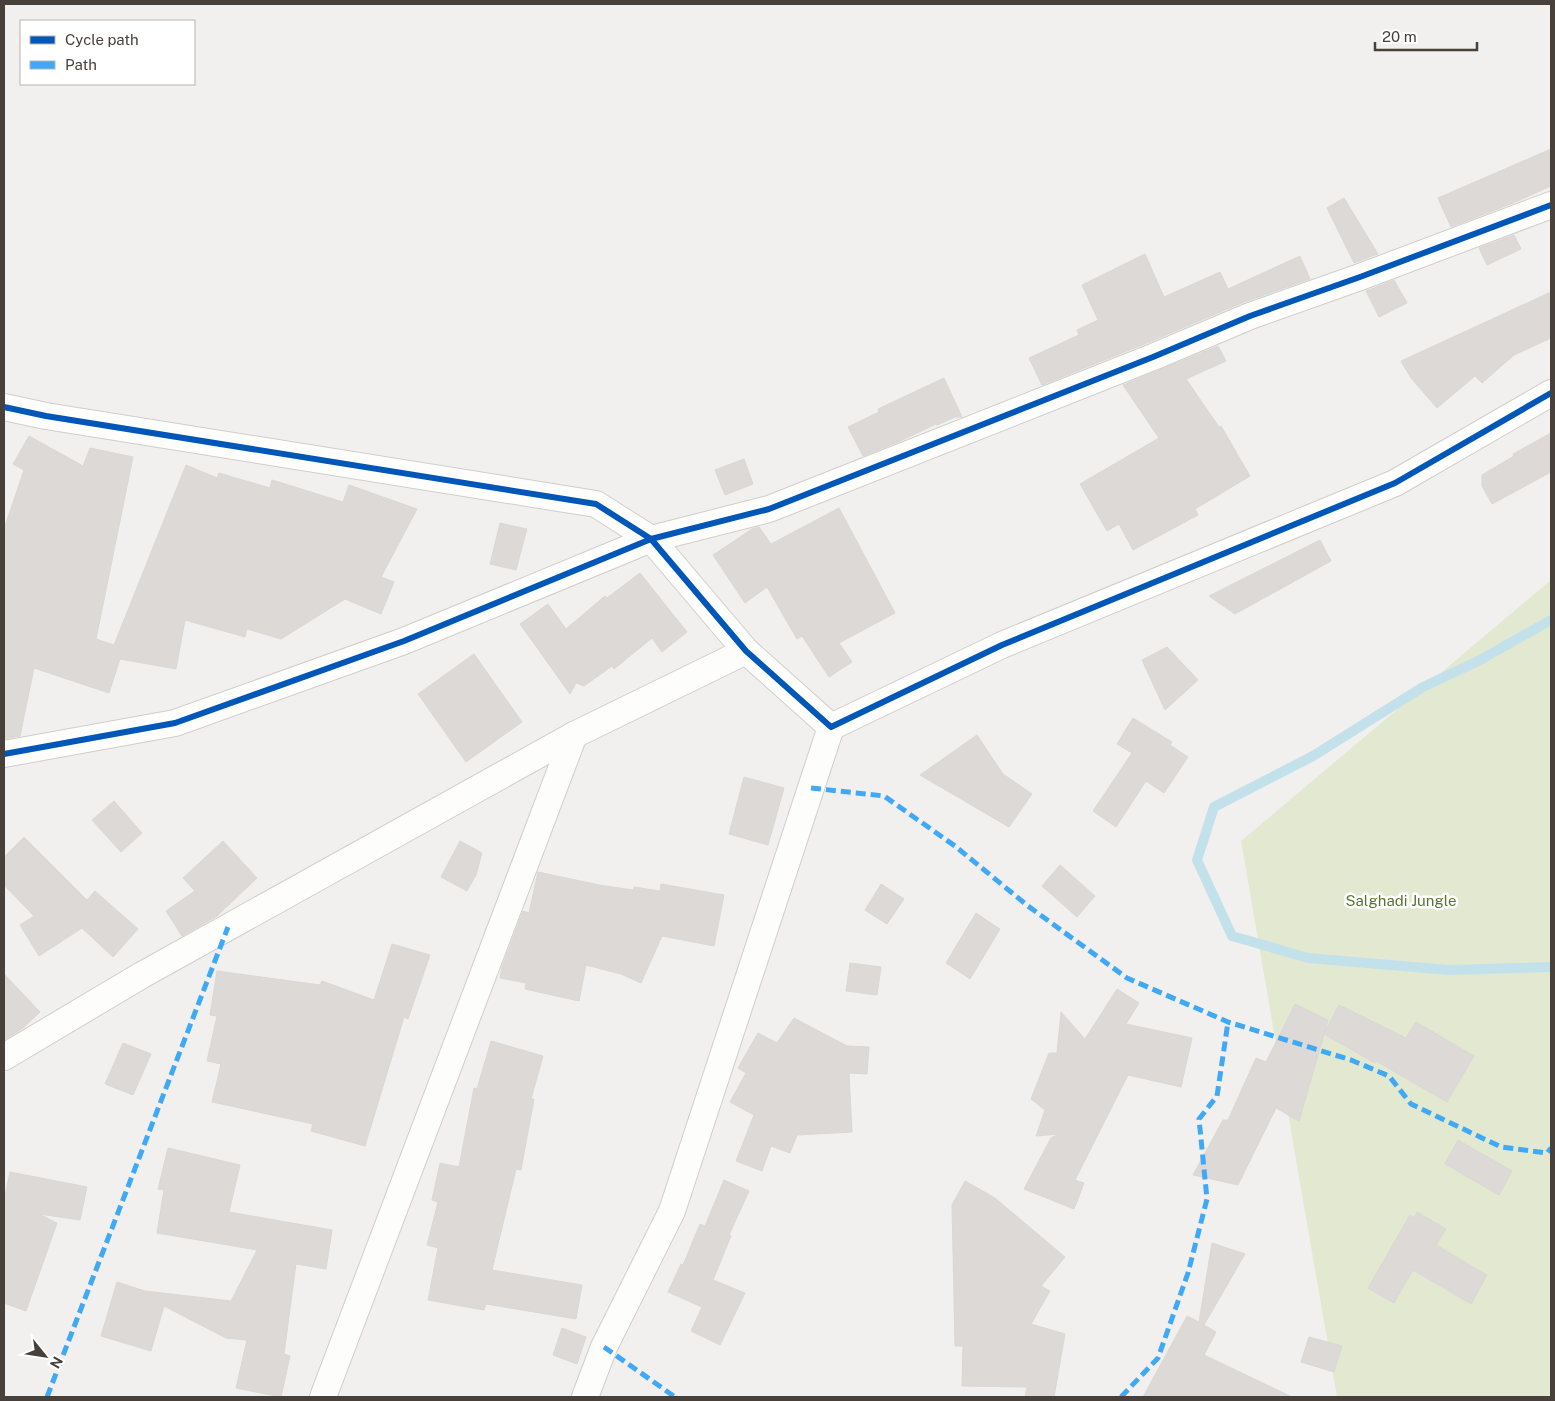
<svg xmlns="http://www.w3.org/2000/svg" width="1555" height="1401" viewBox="0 0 1555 1401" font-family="'Public Sans',sans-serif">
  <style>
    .green { fill: #e3e9d1 }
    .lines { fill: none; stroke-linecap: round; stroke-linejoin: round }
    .stream { stroke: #c3e1eb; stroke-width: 10 }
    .building { fill: #dcd9d6; stroke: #dad7d4 }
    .minor-casing { stroke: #d0cecb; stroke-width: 28 }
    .minor { stroke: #fdfdfc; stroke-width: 26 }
    .quiet { stroke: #3fa9f5; stroke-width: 5; stroke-dasharray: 10 5; stroke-linecap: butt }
    .cycleway-casing { stroke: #fff; stroke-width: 9 }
    .cycleway { stroke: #0057b8; stroke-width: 6 }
    .labels { text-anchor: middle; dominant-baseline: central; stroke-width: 5; stroke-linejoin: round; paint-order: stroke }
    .park-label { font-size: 15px; fill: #567532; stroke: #fff }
  </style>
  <rect width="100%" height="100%" fill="#f2f0ee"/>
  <polygon class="green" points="1551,580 1551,1397 1337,1397 1241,841"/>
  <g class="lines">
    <polyline class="stream" points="1551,620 1480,660 1423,687 1313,756 1214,807 1197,860 1232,936 1308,958 1449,970 1551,967"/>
  </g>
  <g class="building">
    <polygon points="1551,149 1551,186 1513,203 1451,227 1438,198"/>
    <polygon points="1344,198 1378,254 1354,263 1327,208"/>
    <polygon points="1514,235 1521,249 1487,265 1479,248"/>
    <polygon points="1145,254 1164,297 1220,272 1228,289 1300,256 1310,279 1244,302 1147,343 1042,385 1029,358 1079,335 1077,330 1098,320 1082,285"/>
    <polygon points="1394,280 1407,303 1379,317 1366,291"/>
    <polygon points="1551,292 1551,338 1514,355 1482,383 1475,376 1437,408 1411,378 1401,361"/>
    <polygon points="1218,346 1226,361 1186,379 1219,427 1221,426 1250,476 1195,509 1198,515 1133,550 1119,524 1107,531 1080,484 1159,438 1123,385"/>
    <polygon points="944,378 962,417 955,417 937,425 936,424 898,442 863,456 848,427 879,412 878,409"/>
    <polygon points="1551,433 1551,472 1492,504 1482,486 1482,475 1514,456 1513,454"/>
    <polygon points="29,436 83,466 90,448 133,457 96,639 114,645 186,465 217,478 219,473 270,488 272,480 343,502 349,485 417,509 381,577 394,582 381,614 345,599 281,639 247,629 245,637 185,620 176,669 120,659 109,693 34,668 20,736 4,739 4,529 24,470 13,464"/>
    <polygon points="744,459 753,484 725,495 715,470"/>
    <polygon points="839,508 895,613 839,643 852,662 829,677 802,636 797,639 767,587 745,603 713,555 752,529 759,527 771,544"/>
    <polygon points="500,523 527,529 516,570 490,564"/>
    <polygon points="1320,540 1331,561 1235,614 1209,596"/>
    <polygon points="640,573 687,632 662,652 652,638 614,669 612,666 584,686 576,683 570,694 520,624 548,604 566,629 605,596 607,598"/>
    <polygon points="1167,647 1198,680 1165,710 1142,660"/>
    <polygon points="474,654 522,722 466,762 418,694"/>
    <polygon points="1133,718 1172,742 1170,745 1188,757 1164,793 1146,781 1116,827 1093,811 1132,753 1117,744"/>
    <polygon points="977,735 1003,774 1032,794 1009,827 920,775"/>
    <polygon points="744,777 784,788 768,845 729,834"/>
    <polygon points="114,801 142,833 121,852 92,820"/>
    <polygon points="24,837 87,900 95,891 138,929 113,957 82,928 39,956 20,925 34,916 4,885 4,857"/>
    <polygon points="223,841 257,878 217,916 182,936 166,911 195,891 183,878"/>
    <polygon points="460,841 482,853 476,875 467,891 441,877"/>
    <polygon points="1060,865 1095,896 1077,917 1042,886"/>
    <polygon points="538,872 599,885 633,890 634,887 660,891 661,884 724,895 714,946 662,936 641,983 621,974 586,965 579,1001 525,989 526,983 500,978 502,967 523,911 529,913"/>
    <polygon points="881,884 904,899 887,924 865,910"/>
    <polygon points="976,913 1000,929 970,979 946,963"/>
    <polygon points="392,944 430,955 408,1019 404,1017 365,1146 311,1131 313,1124 212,1102 221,1064 207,1061 217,1016 210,1015 217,971 320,985 322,981 374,1000"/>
    <polygon points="850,963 881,967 877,995 846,991"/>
    <polygon points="4,974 40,1012 23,1028 4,1040"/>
    <polygon points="1117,989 1139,1003 1126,1024 1192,1038 1181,1087 1128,1075 1075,1180 1084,1183 1074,1209 1024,1189 1051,1138 1059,1134 1036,1136 1045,1110 1031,1099 1049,1053 1057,1053 1061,1012 1085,1039"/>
    <polygon points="1295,1004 1328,1020 1324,1033 1339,1005 1406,1038 1416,1022 1474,1056 1447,1102 1376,1061 1375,1063 1324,1034 1299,1121 1276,1108 1238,1185 1193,1175 1223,1120 1228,1120 1256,1058 1266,1062"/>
    <polygon points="794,1018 847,1046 869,1047 867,1074 849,1073 852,1132 797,1135 790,1153 771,1146 762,1171 736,1161 754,1115 730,1102 746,1073 738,1068 758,1033 777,1043"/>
    <polygon points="491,1041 543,1056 531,1099 534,1099 521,1170 516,1169 492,1270 582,1285 576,1319 486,1304 484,1310 428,1300 438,1248 427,1245 438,1202 432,1200 440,1163 459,1167 474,1088 477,1089"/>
    <polygon points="123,1043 151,1054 133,1095 105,1084"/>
    <polygon points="1458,1140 1512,1171 1499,1195 1445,1164"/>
    <polygon points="168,1148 240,1165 229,1212 332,1230 326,1269 296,1264 284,1354 290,1356 281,1397 236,1388 247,1340 226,1338 164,1306 151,1351 101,1336 117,1282 145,1291 231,1301 257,1250 157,1233 164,1190 158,1189"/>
    <polygon points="10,1172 87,1187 80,1220 39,1214 57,1223 26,1311 4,1303 4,1195 5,1196"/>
    <polygon points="724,1180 749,1191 729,1235 731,1236 713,1280 745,1293 720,1345 691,1331 702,1307 668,1292 681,1264 683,1265 700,1224 705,1226"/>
    <polygon points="965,1181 995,1198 1065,1257 1041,1286 1050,1291 1031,1324 1065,1334 1054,1397 1025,1397 1027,1387 962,1386 963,1346 955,1346 952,1205"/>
    <polygon points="1417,1212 1446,1229 1436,1245 1487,1275 1471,1304 1413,1270 1394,1303 1368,1288 1410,1215 1414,1218"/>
    <polygon points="1212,1243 1245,1254 1204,1325 1216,1332 1204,1355 1292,1397 1143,1397 1187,1316 1199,1322"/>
    <polygon points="562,1328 586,1337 577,1364 553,1355"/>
    <polygon points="1309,1337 1342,1346 1334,1372 1301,1362"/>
  </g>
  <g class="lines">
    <g class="minor-casing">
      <g id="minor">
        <polyline points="4,407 46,416 596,504 651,539 746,651 831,727 1002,645 1395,483 1551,393"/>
        <polyline points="4,754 175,723 404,641 651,539 769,509 1153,357 1250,316 1360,277 1551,205"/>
        <polyline points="4,1057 142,975 574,735 746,651"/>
        <polyline points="323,1397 574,735"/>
        <polyline points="585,1397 604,1347 672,1211 831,727"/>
      </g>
    </g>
    <use href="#minor" class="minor"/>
    <g class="quiet">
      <polyline points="811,788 884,796 955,846 1028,906 1127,978 1228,1022 1351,1060 1389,1076 1411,1104 1501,1147 1547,1153 1551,1148"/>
      <polyline points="604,1347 675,1397"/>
      <polyline points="47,1397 228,927"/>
      <polyline points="1121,1397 1158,1358 1188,1273 1207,1199 1199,1119 1217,1096 1228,1022"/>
    </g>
    <g class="cycleway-casing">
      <g id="cycleway">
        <polyline points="4,407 46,416 596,504 651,539 746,651 831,727 1002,645 1395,483 1551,393"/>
        <polyline points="4,754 175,723 404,641 651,539 769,509 1153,357 1250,316 1360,277 1551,205"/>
      </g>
    </g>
    <use href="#cycleway" class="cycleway"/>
  </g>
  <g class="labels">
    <g class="park-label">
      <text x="1401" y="900">Salghadi Jungle</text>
    </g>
  </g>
  <rect width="1555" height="1401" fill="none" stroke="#48403a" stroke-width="10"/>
  <rect x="20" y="20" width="175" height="65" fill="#ffffff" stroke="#b6b3b0"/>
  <rect x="30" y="36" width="25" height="8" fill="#0057b8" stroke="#b6b3b0"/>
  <text x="65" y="45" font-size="15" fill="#48403a">Cycle path</text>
  <rect x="30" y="61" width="25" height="8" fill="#3fa9f5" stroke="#b6b3b0"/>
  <text x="65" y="70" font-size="15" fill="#48403a">Path</text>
  <g transform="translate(45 1356) rotate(120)" stroke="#ffffff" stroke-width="4" paint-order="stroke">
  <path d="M0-4L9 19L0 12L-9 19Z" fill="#48403a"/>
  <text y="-8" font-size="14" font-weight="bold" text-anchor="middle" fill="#48403a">N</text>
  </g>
  <path d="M1375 42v8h102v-8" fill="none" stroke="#48403a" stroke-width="2.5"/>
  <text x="1382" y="42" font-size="15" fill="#48403a" stroke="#ffffff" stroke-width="4" paint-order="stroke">20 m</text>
</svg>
